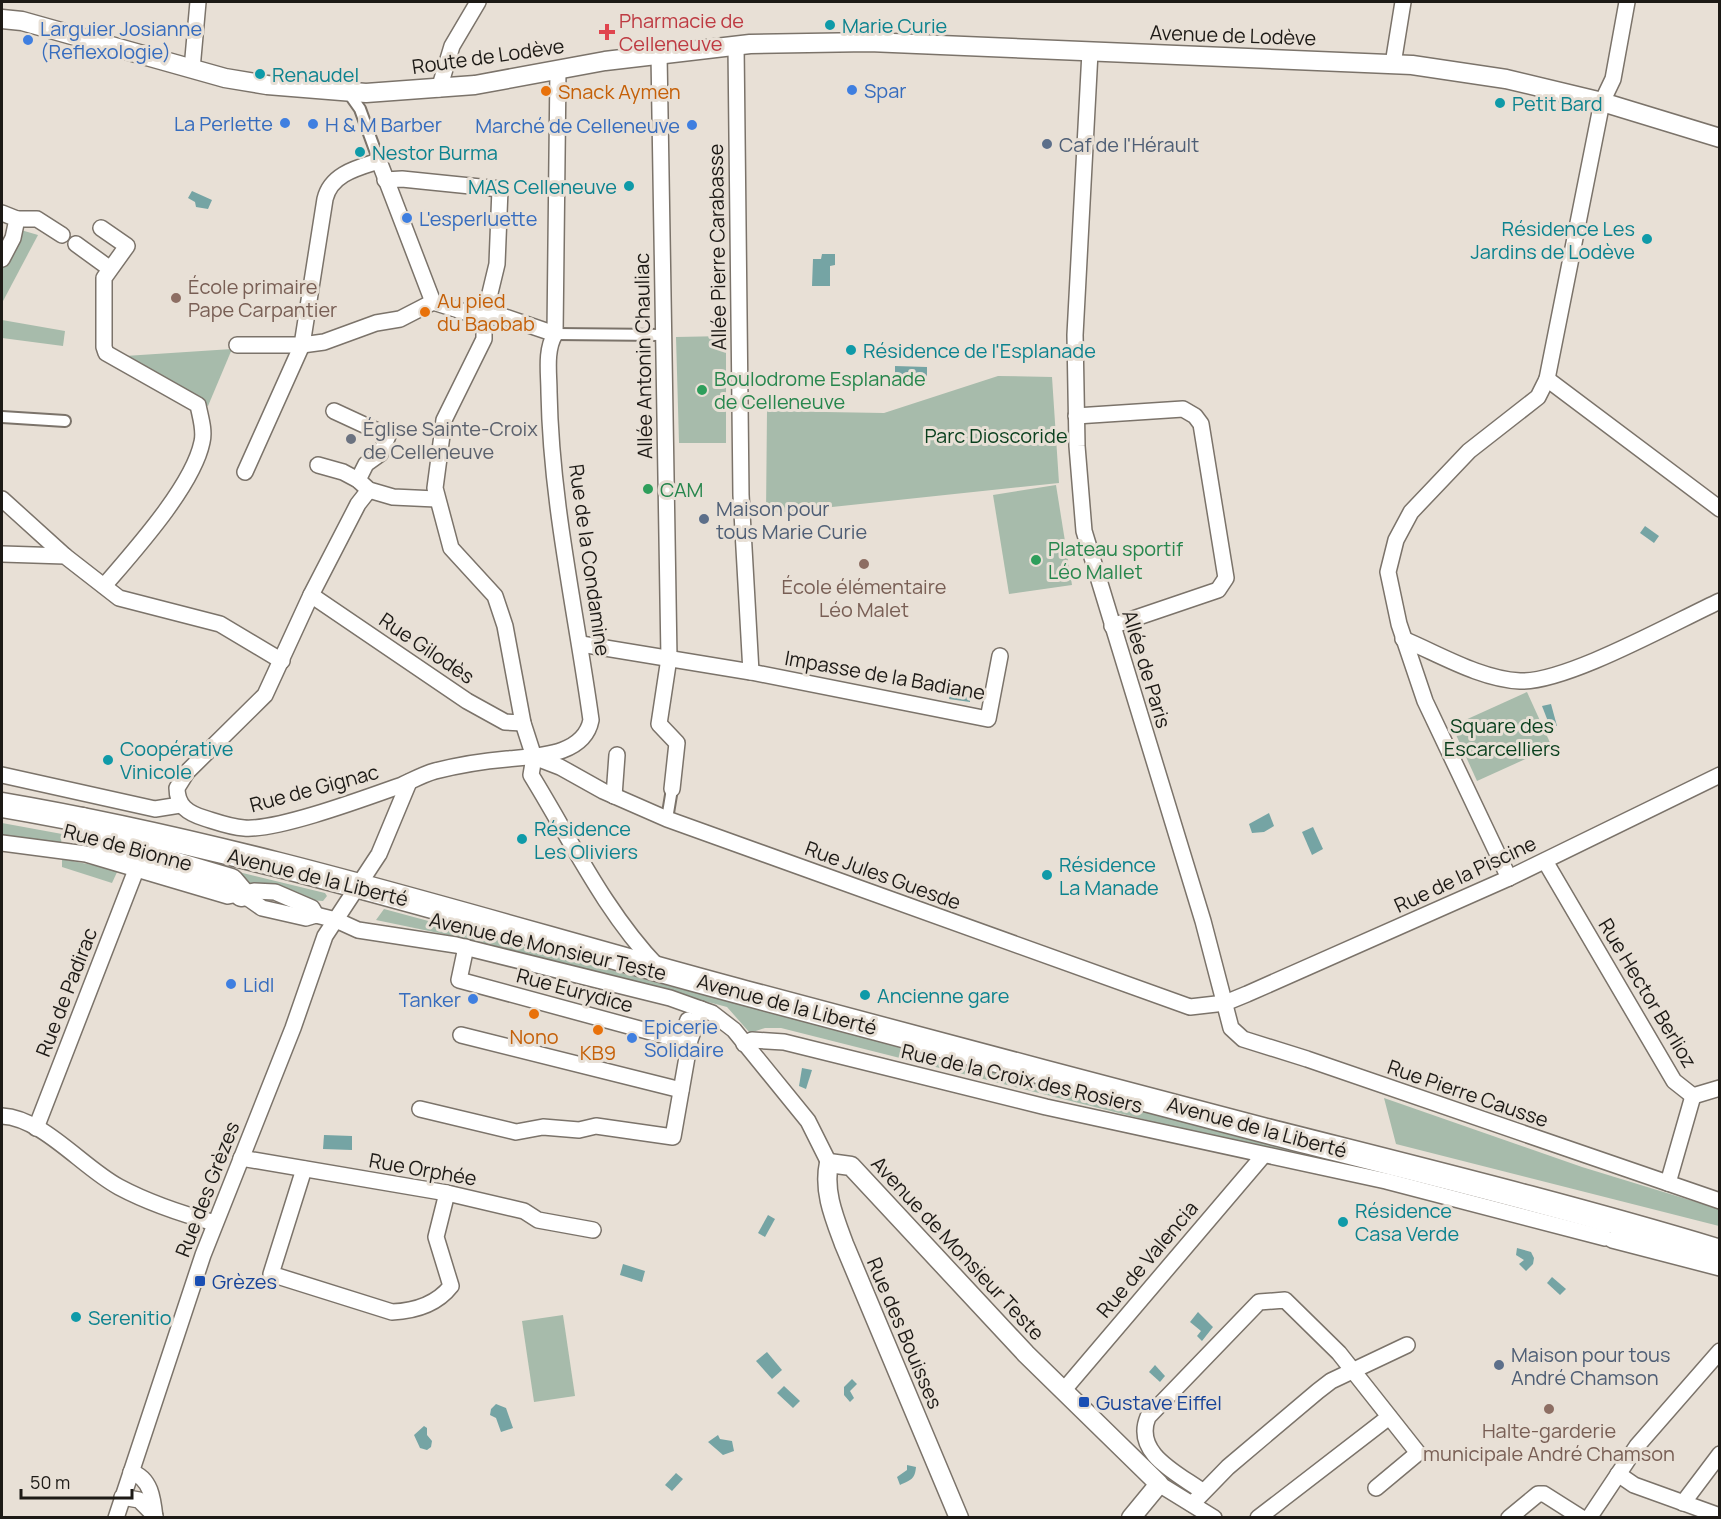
<svg xmlns="http://www.w3.org/2000/svg" width="1721" height="1519" viewBox="0 0 1721 1519" font-family="Manrope,sans-serif">
  <style>
    .green { fill: #a7bbab }
    .water { fill: #75a4a4 }
    .lines { fill: none; stroke-linecap: round; stroke-linejoin: round }
    .pedestrian-casing { stroke: #7b736a; stroke-width: 14 }
    .minor-casing { stroke: #7b736a; stroke-width: 18 }
    .tertiary-casing { stroke: #7b736a; stroke-width: 21 }
    .primary-casing { stroke: #7b736a; stroke-width: 27 }
    .pedestrian { stroke: #fff; stroke-width: 10 }
    .minor { stroke: #fff; stroke-width: 15 }
    .tertiary { stroke: #fff; stroke-width: 18 }
    .primary { stroke: #fff; stroke-width: 24 }
    .culture-dot { fill: #0f9aa8; stroke: #e8e0d6; stroke-width: 2 }
    .health-dot { fill: #e0444e; stroke: #e8e0d6; stroke-width: 2 }
    .shop-dot { fill: #3f7fe0; stroke: #e8e0d6; stroke-width: 2 }
    .food-dot { fill: #e8710a; stroke: #e8e0d6; stroke-width: 2 }
    .service-dot { fill: #5c6f8a; stroke: #e8e0d6; stroke-width: 2 }
    .education-dot { fill: #8d6e63; stroke: #e8e0d6; stroke-width: 2 }
    .leisure-dot { fill: #2e9e5b; stroke: #e8e0d6; stroke-width: 2 }
    .worship-dot { fill: #6b7280; stroke: #e8e0d6; stroke-width: 2 }
    .transit-dot { fill: #1a4fb4; stroke: #e8e0d6; stroke-width: 2 }
    .labels { text-anchor: middle; dominant-baseline: central; stroke-width: 6; stroke-linejoin: round; paint-order: stroke }
    .health-label { font-size: 20px; fill: #be3a42; stroke: #e8e0d6; text-anchor: start }
    .culture-label { font-size: 20px; fill: #0d838f; stroke: #e8e0d6; text-anchor: start }
    .shop-label { font-size: 20px; fill: #366cbe; stroke: #e8e0d6; text-anchor: start }
    .street-label { font-size: 20px; fill: #1d1a16; stroke: #e8e0d6 }
    .food-label { font-size: 20px; fill: #c56008; stroke: #e8e0d6; text-anchor: start }
    .service-label { font-size: 20px; fill: #4e5e75; stroke: #e8e0d6; text-anchor: start }
    .education-label { font-size: 20px; fill: #785e54; stroke: #e8e0d6 }
    .leisure-label { font-size: 20px; fill: #27864d; stroke: #e8e0d6; text-anchor: start }
    .worship-label { font-size: 20px; fill: #5b616d; stroke: #e8e0d6; text-anchor: start }
    .park-label { font-size: 20px; fill: #093f1d; stroke: #e8e0d6 }
    .transit-label { font-size: 20px; fill: #164399; stroke: #e8e0d6; text-anchor: start }
  </style>
  <rect width="100%" height="100%" fill="#e8e0d6"/>
  <g class="green">
    <polygon points="21,230 38,235 2,303 2,268"/>
    <polygon points="2,320 65,331 63,346 2,338"/>
    <polygon points="726,336 726,443 679,443 676,337"/>
    <polygon points="232,349 208,406 125,356"/>
    <polygon points="998,376 1052,377 1059,483 766,514 767,411 884,413"/>
    <polygon points="1056,485 1072,585 1009,594 993,495"/>
    <polygon points="1527,692 1552,747 1477,781 1452,726"/>
    <polygon points="2,823 62,834 61,843 2,836"/>
    <path d="M169,855L325,893L327,896L323,901C269,900 218,874 169,855Z"/>
    <polygon points="62,859 118,870 112,883 62,867"/>
    <polygon points="384,909 722,1000 1533,1205 1719,1264 781,1028 765,1028 750,1033 727,1007 477,941 376,920"/>
    <polygon points="1384,1098 1582,1167 1719,1209 1719,1226 1396,1144"/>
    <polygon points="563,1315 575,1396 534,1402 522,1321"/>
  </g>
  <g class="water">
    <polygon points="192,191 212,200 208,209 196,207 195,202 188,198"/>
    <polygon points="822,254 835,254 835,265 830,266 830,286 812,286 813,259 821,259"/>
    <polygon points="895,366 927,367 927,385 895,384"/>
    <polygon points="1645,526 1659,536 1654,543 1640,533"/>
    <polygon points="952,686 970,700 970,702 949,699"/>
    <polygon points="1551,704 1557,726 1549,724 1542,706"/>
    <polygon points="1269,813 1274,826 1264,832 1252,833 1249,824"/>
    <polygon points="1313,827 1323,849 1312,855 1302,832"/>
    <polygon points="802,1068 812,1070 806,1089 799,1086"/>
    <polygon points="324,1135 352,1136 352,1150 323,1149"/>
    <polygon points="768,1215 775,1219 765,1237 758,1233"/>
    <polygon points="1517,1248 1531,1252 1534,1258 1533,1264 1526,1271 1519,1264 1524,1260 1516,1255"/>
    <polygon points="623,1264 645,1271 642,1282 620,1275"/>
    <polygon points="1552,1277 1566,1289 1560,1295 1547,1283"/>
    <polygon points="1198,1312 1213,1327 1202,1341 1197,1336 1201,1331 1190,1322"/>
    <polygon points="767,1352 782,1370 772,1379 756,1361"/>
    <polygon points="1155,1365 1165,1376 1160,1382 1149,1372"/>
    <polygon points="852,1379 857,1384 850,1391 854,1398 850,1402 844,1395 844,1387"/>
    <polygon points="784,1386 800,1401 793,1408 777,1393"/>
    <polygon points="496,1404 506,1408 513,1428 501,1432 496,1418 490,1415 491,1409"/>
    <polygon points="424,1426 427,1428 427,1435 432,1441 431,1447 427,1450 420,1448 414,1435"/>
    <polygon points="718,1435 720,1439 732,1441 734,1451 723,1455 708,1442"/>
    <path d="M907,1465L916,1467C915,1479 911,1480 900,1485L897,1477L907,1470Z"/>
    <polygon points="676,1473 683,1479 672,1491 665,1485"/>
  </g>
  <g class="lines">
    <g class="pedestrian-casing">
      <g id="pedestrian">
        <polyline points="348,92 360,109 379,161"/>
        <polyline points="555,334 663,335"/>
        <polyline points="2,417 65,421"/>
        <polyline points="667,819 672,789"/>
      </g>
    </g>
    <g class="minor-casing">
      <g id="minor">
        <polyline points="736,45 741,495 751,672"/>
        <polyline points="1090,52 1075,335 1077,446 1084,531 1203,921 1231,1028 1243,1039 1307,1059 1720,1201"/>
        <polyline points="659,54 669,658 659,724 677,743 672,789"/>
        <polyline points="1393,64 1403,2"/>
        <polyline points="192,69 198,2"/>
        <polyline points="439,89 452,46 478,2"/>
        <path d="M385,180L402,179L500,189L497,264L484,318V339L444,420L435,488L451,548L495,596L505,626L523,723L534,757L531,775C571,840 605,912 658,967"/>
        <polyline points="2,213 17,219 13,238 2,259"/>
        <polyline points="17,219 37,219 62,235"/>
        <path d="M101,228L127,246L104,278V347L106,353L198,405C200,416 205,430 202,442C193,486 134,551 104,586"/>
        <polyline points="76,244 109,268"/>
        <polyline points="433,302 484,318 502,316 555,334"/>
        <polyline points="237,345 302,345 324,342 376,323 400,319 433,302"/>
        <polyline points="1547,379 1720,509"/>
        <polyline points="334,411 388,436 380,454 366,464 358,480"/>
        <polyline points="1076,416 1183,409 1195,416 1201,424 1226,578 1218,590 1112,626"/>
        <polyline points="318,465 343,472 358,480 369,490 393,497 436,499"/>
        <path d="M245,472L302,345L325,199C331,174 357,168 379,161L433,302"/>
        <path d="M369,490L358,504L311,595L265,695L187,772L177,788C177,806 188,813 204,818C217,822 230,827 244,828C277,831 368,797 402,785C413,780 424,774 435,771C459,765 483,761 507,759C536,756 584,756 591,720C576,611 551,503 549,392C549,373 545,351 555,334L558,69"/>
        <polyline points="2,499 65,556"/>
        <polyline points="2,554 65,556 119,598 220,624 282,661"/>
        <polyline points="311,595 467,701 505,722 523,723"/>
        <path d="M1403,639C1439,654 1480,679 1520,681C1566,683 1674,622 1720,601"/>
        <polyline points="581,644 751,672 988,719 1000,656"/>
        <polyline points="534,757 560,767 603,791 667,819 1190,1007 1225,1003 1247,994 1509,878 1720,775"/>
        <polyline points="2,775 155,809 180,805"/>
        <polyline points="614,796 617,755"/>
        <polyline points="2,843 86,854 228,896 254,891 275,892 312,908 316,915"/>
        <polyline points="1545,861 1674,1081 1693,1096"/>
        <polyline points="1509,878 1425,701 1399,624 1388,572 1396,540 1411,512 1469,451 1538,397 1547,379 1602,102 1613,79 1627,2"/>
        <polyline points="242,894 262,908 306,918 316,915 336,920 358,930 456,945 670,998 712,1013 734,1030 808,1121 829,1163"/>
        <polyline points="466,947 459,980 673,1038 682,1036 688,1020"/>
        <polyline points="461,1035 681,1090"/>
        <polyline points="744,1044 752,1040 784,1042 1046,1107 1386,1181 1605,1238"/>
        <polyline points="1693,1096 1720,1088"/>
        <polyline points="420,1109 516,1132 543,1127 579,1130 596,1126 673,1137 690,1040 701,1009"/>
        <path d="M2,1116C43,1118 83,1168 119,1187C149,1203 182,1214 215,1223"/>
        <polyline points="36,1128 136,870"/>
        <polyline points="241,1158 447,1193 524,1211 538,1220 593,1230"/>
        <path d="M304,1169L271,1274L392,1312C414,1311 437,1304 451,1286L436,1237L447,1193"/>
        <polyline points="1668,1183 1693,1096"/>
        <polyline points="1612,1240 1720,1268"/>
        <polyline points="1063,1391 1263,1156"/>
        <path d="M131,1472C151,1478 153,1499 155,1518"/>
        <polyline points="1618,1474 1634,1485 1720,1516"/>
        <polyline points="1159,1484 1214,1518"/>
        <path d="M1202,1491C1177,1473 1133,1453 1148,1417L1259,1302L1285,1300L1339,1353L1418,1453L1376,1488"/>
        <polyline points="122,1497 139,1500 155,1516"/>
        <polyline points="1683,1503 1720,1454"/>
        <polyline points="1192,1504 1228,1467 1318,1391 1331,1381 1407,1345"/>
        <polyline points="116,1518 203,1255 293,1028 325,936 379,854 409,782"/>
        <polyline points="1258,1518 1389,1417"/>
        <polyline points="1509,1518 1538,1494 1544,1494 1582,1518"/>
        <polyline points="1589,1518 1637,1446 1720,1351"/>
      </g>
    </g>
    <g class="tertiary-casing">
      <g id="tertiary">
        <polyline points="2,19 22,21 225,78 267,85 366,93 475,85 605,61 750,44 869,42 1412,65 1506,79 1602,102 1720,138"/>
        <path d="M959,1518L844,1244C834,1217 823,1191 829,1163L851,1166L1026,1354L1159,1484L1131,1518"/>
      </g>
    </g>
    <g class="primary-casing">
      <g id="primary">
        <path d="M2,805C254,848 498,927 745,993C918,1039 1090,1085 1263,1130C1416,1169 1568,1206 1720,1252"/>
        <polyline points="82,820 106,844 231,881 242,894"/>
      </g>
    </g>
    <use href="#pedestrian" class="pedestrian"/>
    <use href="#minor" class="minor"/>
    <use href="#tertiary" class="tertiary"/>
    <use href="#primary" class="primary"/>
  </g>
  <g class="culture-dot">
    <circle cx="830" cy="25" r="6"/>
    <circle cx="260" cy="74" r="6"/>
    <circle cx="1500" cy="103" r="6"/>
    <circle cx="360" cy="152" r="6"/>
    <circle cx="629" cy="186" r="6"/>
    <circle cx="1647" cy="239" r="6"/>
    <circle cx="851" cy="350" r="6"/>
    <circle cx="108" cy="760" r="6"/>
    <circle cx="522" cy="839" r="6"/>
    <circle cx="1047" cy="875" r="6"/>
    <circle cx="865" cy="995" r="6"/>
    <circle cx="1343" cy="1222" r="6"/>
    <circle cx="76" cy="1317" r="6"/>
  </g>
  <path class="health-dot" d="M604 23h6v6h6v6h-6v6h-6v-6h-6v-6h6z"/>
  <g class="shop-dot">
    <circle cx="28" cy="40" r="6"/>
    <circle cx="852" cy="90" r="6"/>
    <circle cx="285" cy="123" r="6"/>
    <circle cx="313" cy="124" r="6"/>
    <circle cx="692" cy="125" r="6"/>
    <circle cx="407" cy="218" r="6"/>
    <circle cx="231" cy="984" r="6"/>
    <circle cx="473" cy="999" r="6"/>
    <circle cx="632" cy="1038" r="6"/>
  </g>
  <g class="food-dot">
    <circle cx="546" cy="91" r="6"/>
    <circle cx="425" cy="312" r="6"/>
    <circle cx="534" cy="1014" r="6"/>
    <circle cx="598" cy="1030" r="6"/>
  </g>
  <g class="service-dot">
    <circle cx="1047" cy="144" r="6"/>
    <circle cx="704" cy="519" r="6"/>
    <circle cx="1499" cy="1365" r="6"/>
  </g>
  <g class="education-dot">
    <circle cx="176" cy="298" r="6"/>
    <circle cx="864" cy="564" r="6"/>
    <circle cx="1549" cy="1409" r="6"/>
  </g>
  <g class="leisure-dot">
    <circle cx="702" cy="390" r="6"/>
    <circle cx="648" cy="489" r="6"/>
    <circle cx="1036" cy="560" r="6"/>
  </g>
  <circle class="worship-dot" cx="351" cy="439" r="6"/>
  <g class="transit-dot">
    <rect x="194" y="1275" width="12" height="12" rx="3"/>
    <rect x="1078" y="1396" width="12" height="12" rx="3"/>
  </g>
  <g class="labels">
    <g class="health-label">
      <text x="619" y="20">Pharmacie de<tspan x="619" dy="23">Celleneuve</tspan></text>
    </g>
    <g class="culture-label">
      <text x="842" y="25">Marie Curie</text>
      <text x="272" y="74">Renaudel</text>
      <text x="1512" y="103">Petit Bard</text>
      <text x="372" y="152">Nestor Burma</text>
      <text x="617" y="186" text-anchor="end">MAS Celleneuve</text>
      <text x="1635" y="228" text-anchor="end">Résidence Les<tspan x="1635" dy="23">Jardins de Lodève</tspan></text>
      <text x="863" y="350">Résidence de l'Esplanade</text>
      <text x="120" y="748">Coopérative<tspan x="120" dy="23">Vinicole</tspan></text>
      <text x="534" y="828">Résidence<tspan x="534" dy="23">Les Oliviers</tspan></text>
      <text x="1059" y="864">Résidence<tspan x="1059" dy="23">La Manade</tspan></text>
      <text x="877" y="995">Ancienne gare</text>
      <text x="1355" y="1210">Résidence<tspan x="1355" dy="23">Casa Verde</tspan></text>
      <text x="88" y="1317">Serenitio</text>
    </g>
    <g class="shop-label">
      <text x="40" y="28">Larguier Josianne<tspan x="40" dy="23">(Reflexologie)</tspan></text>
      <text x="864" y="90">Spar</text>
      <text x="273" y="123" text-anchor="end">La Perlette</text>
      <text x="325" y="124">H &amp; M Barber</text>
      <text x="680" y="125" text-anchor="end">Marché de Celleneuve</text>
      <text x="419" y="218">L'esperluette</text>
      <text x="243" y="984">Lidl</text>
      <text x="461" y="999" text-anchor="end">Tanker</text>
      <text x="644" y="1026">Epicerie<tspan x="644" dy="23">Solidaire</tspan></text>
    </g>
    <g class="street-label">
      <text transform="translate(1233 35) rotate(2)">Avenue de Lodève</text>
      <text transform="translate(488 56) rotate(-8)">Route de Lodève</text>
      <text transform="translate(717 247) rotate(-91)">Allée Pierre Carabasse</text>
      <text transform="translate(643 356) rotate(-91)">Allée Antonin Chauliac</text>
      <text transform="translate(590 560) rotate(82)">Rue de la Condamine</text>
      <text transform="translate(427 648) rotate(34)">Rue Gilodès</text>
      <text transform="translate(1147 669) rotate(73)">Allée de Paris</text>
      <text transform="translate(885 675) rotate(10)">Impasse de la Badiane</text>
      <text transform="translate(314 788) rotate(-15)">Rue de Gignac</text>
      <text transform="translate(128 847) rotate(15)">Rue de Bionne</text>
      <text transform="translate(1465 874) rotate(-25)">Rue de la Piscine</text>
      <text transform="translate(883 875) rotate(20)">Rue Jules Guesde</text>
      <text transform="translate(318 877) rotate(14)">Avenue de la Liberté</text>
      <text transform="translate(548 946) rotate(13)">Avenue de Monsieur Teste</text>
      <text transform="translate(575 990) rotate(15)">Rue Eurydice</text>
      <text transform="translate(66 992) rotate(-69)">Rue de Padirac</text>
      <text transform="translate(1648 993) rotate(59)">Rue Hector Berlioz</text>
      <text transform="translate(787 1004) rotate(15)">Avenue de la Liberté</text>
      <text transform="translate(1022 1078) rotate(13)">Rue de la Croix des Rosiers</text>
      <text transform="translate(1468 1093) rotate(19)">Rue Pierre Causse</text>
      <text transform="translate(1257 1127) rotate(15)">Avenue de la Liberté</text>
      <text transform="translate(423 1169) rotate(10)">Rue Orphée</text>
      <text transform="translate(207 1189) rotate(-69)">Rue des Grèzes</text>
      <text transform="translate(958 1248) rotate(47)">Avenue de Monsieur Teste</text>
      <text transform="translate(1147 1259) rotate(-50)">Rue de Valencia</text>
      <text transform="translate(905 1333) rotate(67)">Rue des Bouisses</text>
    </g>
    <g class="food-label">
      <text x="558" y="91">Snack Aymen</text>
      <text x="437" y="300">Au pied<tspan x="437" dy="23">du Baobab</tspan></text>
      <text x="534" y="1036" text-anchor="middle">Nono</text>
      <text x="598" y="1052" text-anchor="middle">KB9</text>
    </g>
    <g class="service-label">
      <text x="1059" y="144">Caf de l'Hérault</text>
      <text x="716" y="508">Maison pour<tspan x="716" dy="23">tous Marie Curie</tspan></text>
      <text x="1511" y="1354">Maison pour tous<tspan x="1511" dy="23">André Chamson</tspan></text>
    </g>
    <g class="education-label">
      <text x="188" y="286" text-anchor="start">École primaire<tspan x="188" dy="23">Pape Carpantier</tspan></text>
      <text x="864" y="586">École élémentaire<tspan x="864" dy="23">Léo Malet</tspan></text>
      <text x="1549" y="1430">Halte-garderie<tspan x="1549" dy="23">municipale André Chamson</tspan></text>
    </g>
    <g class="leisure-label">
      <text x="714" y="378">Boulodrome Esplanade<tspan x="714" dy="23">de Celleneuve</tspan></text>
      <text x="660" y="489">CAM</text>
      <text x="1048" y="548">Plateau sportif<tspan x="1048" dy="23">Léo Mallet</tspan></text>
    </g>
    <g class="worship-label">
      <text x="363" y="428">Église Sainte-Croix<tspan x="363" dy="23">de Celleneuve</tspan></text>
    </g>
    <g class="park-label">
      <text x="996" y="435">Parc Dioscoride</text>
      <text x="1502" y="725">Square des<tspan x="1502" dy="23">Escarcelliers</tspan></text>
    </g>
    <g class="transit-label">
      <text x="212" y="1281">Grèzes</text>
      <text x="1096" y="1402">Gustave Eiffel</text>
    </g>
  </g>
  <rect width="1721" height="1519" fill="none" stroke="#1d1a16" stroke-width="6"/>
  <path d="M21 1489v9h111v-9" fill="none" stroke="#1d1a16" stroke-width="3"/>
  <text x="30" y="1489" font-size="18" fill="#1d1a16" stroke="#e8e0d6" stroke-width="4.5" paint-order="stroke">50 m</text>
</svg>
